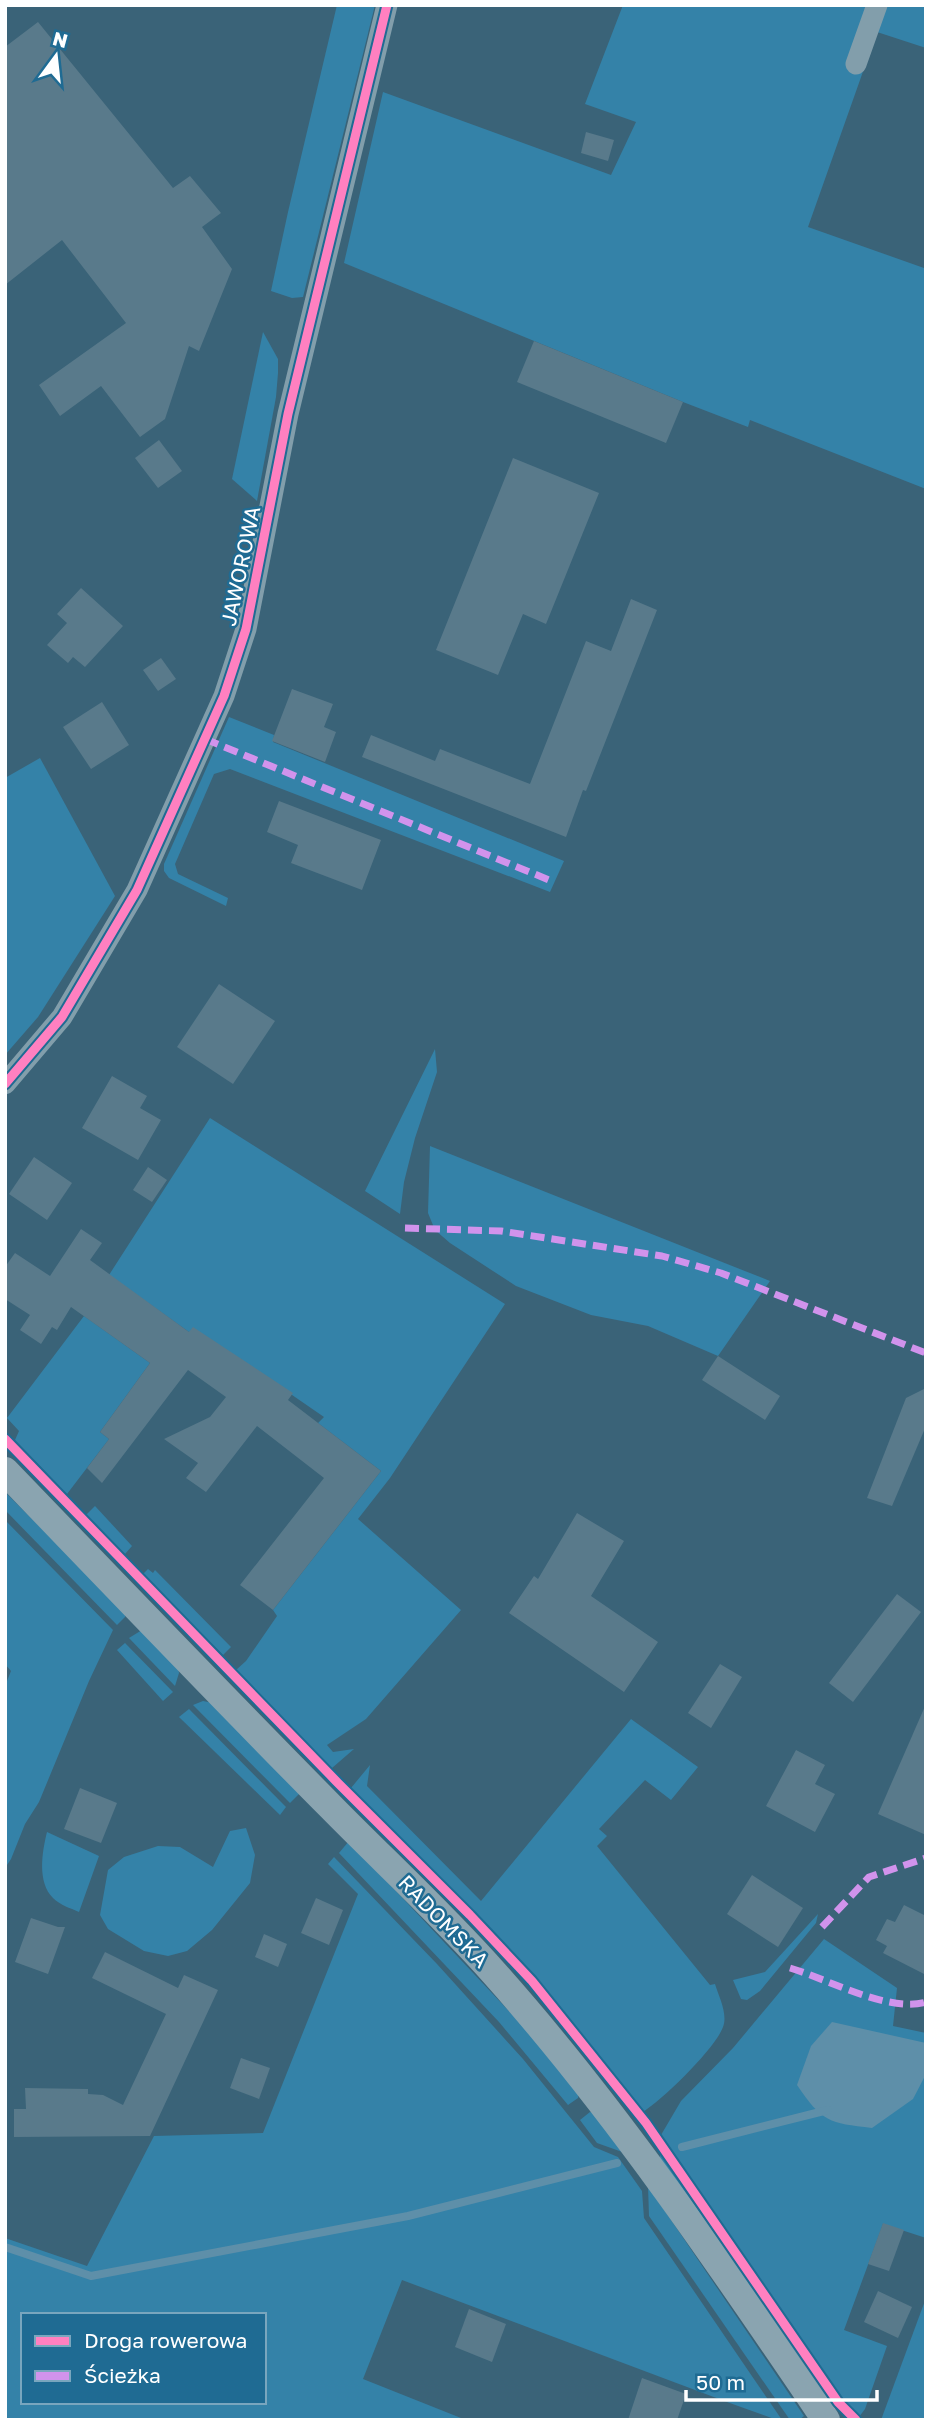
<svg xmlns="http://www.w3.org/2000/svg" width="931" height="2425" viewBox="0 0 931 2425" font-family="'Golos Text',sans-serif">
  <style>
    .green { fill: #3482a8; fill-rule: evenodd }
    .water { fill: #5e8fa9 }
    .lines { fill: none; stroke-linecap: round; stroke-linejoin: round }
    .stream { stroke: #5e8fa9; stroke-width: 8 }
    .building { fill: #597a8b }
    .minor { stroke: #829eab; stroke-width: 21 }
    .secondary { stroke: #8aa4b0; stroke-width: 28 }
    .quiet { stroke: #d193ec; stroke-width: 7; stroke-dasharray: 14 7; stroke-linecap: butt }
    .cycleway-casing { stroke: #1f6b93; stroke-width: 13 }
    .cycleway { stroke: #ff80c0; stroke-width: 9 }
    .labels { text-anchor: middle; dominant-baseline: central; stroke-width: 5; stroke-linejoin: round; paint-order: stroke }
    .street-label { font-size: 21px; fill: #fff; stroke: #1f6b93 }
  </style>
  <rect width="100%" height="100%" fill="#3a6378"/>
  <g class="green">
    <polygon points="337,5 375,5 303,297 292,298 271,291 288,212"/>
    <polygon points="623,5 926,5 926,48 877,32 808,227 924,268 926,264 926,489 750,420 748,427 683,402 344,263 383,92 611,175 636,122 585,104"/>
    <polygon points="263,332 278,359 278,373 276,397 257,501 232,479"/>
    <polygon points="229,717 274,735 273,742 564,861 550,892 230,769 214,774 175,864 178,874 228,898 226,906 169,878 164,871 164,864"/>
    <polygon points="40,758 115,896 38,1017 5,1055 5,778"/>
    <polygon points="435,1049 437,1072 415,1138 404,1182 400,1214 365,1191"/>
    <polygon points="210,1118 505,1304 390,1478 358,1519 461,1610 366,1719 327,1745 333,1752 354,1749 332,1768 236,1670 246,1661 277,1616 273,1610 381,1471 318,1423 324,1417 240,1359 189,1332 109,1275"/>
    <polygon points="430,1146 770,1281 718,1356 648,1326 591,1315 516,1286 450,1243 435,1230 428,1213"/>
    <polygon points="84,1316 150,1363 100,1432 109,1439 67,1494 15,1440 19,1431 7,1418 5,1420 5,1417 7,1418"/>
    <polygon points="5,1492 126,1612 125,1617 117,1625 5,1510"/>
    <polygon points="95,1506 132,1546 125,1554 86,1515"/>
    <polygon points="5,1520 113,1630 89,1681 39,1802 25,1824 11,1859 5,1868 5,1686 11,1671 5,1664"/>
    <polygon points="148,1569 153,1573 155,1570 231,1647 223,1655 143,1574"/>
    <polygon points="142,1630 178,1667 179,1673 175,1686 129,1638"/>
    <polygon points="125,1643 173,1692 163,1701 117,1650"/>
    <polygon points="203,1701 213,1703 301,1792 290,1803 193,1705"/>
    <polygon points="189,1709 286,1807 280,1815 179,1717"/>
    <path d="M631,1719L698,1767L671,1800L645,1780L599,1829L607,1836L597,1846L710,1985L715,1984C719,1997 728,2014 723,2027C715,2049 663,2099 643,2112L562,2009L471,1911L351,1788L370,1765L367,1786L481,1901Z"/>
    <polygon points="246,1828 255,1855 250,1883 212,1930 187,1951 168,1956 144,1951 108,1929 100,1915 108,1870 124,1857 158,1846 180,1847 213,1867 230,1831"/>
    <path d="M47,1832L99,1856L79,1912C70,1908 60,1905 53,1898C37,1882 42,1852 47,1832Z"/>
    <polygon points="349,1841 523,2026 579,2093 578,2098 568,2105 499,2022 339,1853"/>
    <path d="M334,1857L437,1964L523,2059L594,2147L618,2157L642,2191L644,2218L782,2420H777L727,2402L402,2280L363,2379L466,2420H5V2238L87,2266L154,2136L263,2133L358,1894L328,1864ZM23,2315H264V2402H23Z"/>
    <polygon points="818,1914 816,1923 760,1991 747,2000 741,1999 733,1980 765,1972"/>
    <polygon points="824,1939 897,1988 893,2026 926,2033 926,2238 883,2224 844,2330 887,2346 865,2409 859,2417 840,2395 661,2135 681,2101 733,2048"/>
    <polygon points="590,2112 594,2113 625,2153 597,2143 580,2120"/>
    <polygon points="660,2151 789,2336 785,2337 660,2158"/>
    <polygon points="648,2186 804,2416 799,2420 790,2420 649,2216"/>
    <polygon points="926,2298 926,2418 881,2420"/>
  </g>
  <path class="water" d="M832,2022L926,2043V2074L913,2099L872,2128C829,2123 822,2122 797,2085L811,2046Z"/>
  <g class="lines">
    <g class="stream">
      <polyline points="682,2147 828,2110"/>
      <polyline points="5,2247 91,2276 408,2216 617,2163"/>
    </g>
  </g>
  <g class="building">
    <polygon points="38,22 173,188 190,176 221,213 202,227 232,269 199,351 189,346 165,419 140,437 101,386 60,416 39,385 126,323 62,240 5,285 5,47"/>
    <polygon points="586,132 614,140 608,161 581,153"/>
    <polygon points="534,341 683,402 666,443 517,382"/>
    <polygon points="159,440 182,471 158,488 135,458"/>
    <polygon points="513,458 599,493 546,624 523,614 498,675 436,650"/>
    <polygon points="81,588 123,626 85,667 73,657 68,663 47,645 67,623 57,614"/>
    <polygon points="631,599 657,610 586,791 583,790 566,837 362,757 371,735 435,761 440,749 530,784 586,641 611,651"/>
    <polygon points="161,658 176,679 158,691 143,670"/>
    <polygon points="292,689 333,704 324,727 336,732 325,762 272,741"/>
    <polygon points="102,702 129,745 91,769 63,727"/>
    <polygon points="279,801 381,840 362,890 291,863 298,845 267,832"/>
    <polygon points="219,984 275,1021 233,1084 177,1047"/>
    <polygon points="112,1076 147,1096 140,1108 161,1120 138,1160 82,1128"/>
    <polygon points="34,1157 72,1183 47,1220 9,1194"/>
    <polygon points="148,1167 167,1180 152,1202 133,1190"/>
    <polygon points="81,1229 102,1243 90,1260 189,1332 193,1327 293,1393 288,1400 381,1471 273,1610 240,1585 324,1478 257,1426 206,1492 186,1478 198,1463 164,1439 210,1417 226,1397 188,1370 102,1483 87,1468 109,1439 100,1432 150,1363 71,1307 57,1330 52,1327 41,1344 20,1330 30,1315 5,1299 5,1267 15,1253 50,1276"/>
    <polygon points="718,1356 780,1396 765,1420 702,1380"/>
    <polygon points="926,1388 926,1426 892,1506 867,1498 906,1398"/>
    <polygon points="577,1513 624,1541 591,1596 658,1642 624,1692 509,1613 534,1576 538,1579"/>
    <polygon points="897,1594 921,1612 853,1702 829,1683"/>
    <polygon points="720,1664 742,1677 711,1728 688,1713"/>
    <polygon points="926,1704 926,1835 878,1814"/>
    <polygon points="796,1750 825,1765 815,1784 835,1794 815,1832 766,1806"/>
    <polygon points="80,1788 117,1803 101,1843 64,1829"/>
    <polygon points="752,1875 803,1908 778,1947 727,1914"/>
    <polygon points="316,1898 343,1910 329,1945 301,1933"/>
    <polygon points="904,1905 926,1916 926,1975 883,1953 887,1946 876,1940 887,1919 895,1922"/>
    <polygon points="31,1918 58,1927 65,1927 48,1974 15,1962"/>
    <polygon points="264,1934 287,1944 278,1967 255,1957"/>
    <polygon points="105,1952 178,1988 184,1975 218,1990 150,2136 14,2137 14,2109 26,2109 25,2088 88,2089 88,2094 103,2095 123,2105 166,2014 92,1978"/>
    <polygon points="241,2058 270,2068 259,2099 230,2088"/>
    <polygon points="883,2223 904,2230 889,2271 868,2264"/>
    <polygon points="878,2291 912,2307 898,2338 864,2322"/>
    <polygon points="469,2309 506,2324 492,2362 455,2347"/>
    <polygon points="642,2378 686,2394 677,2420 628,2420"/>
  </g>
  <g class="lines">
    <g class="minor">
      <polyline points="856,64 877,5"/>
      <polyline points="5,1084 62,1017 137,890 224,696 246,629 288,414 387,5"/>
    </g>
    <path class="secondary" d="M5,1471C113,1583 221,1696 331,1807C385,1862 443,1915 495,1974C617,2111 723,2268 826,2420"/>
    <g class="quiet">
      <polyline points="205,739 554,882"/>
      <polyline points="405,1228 501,1231 662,1256 721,1273 926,1353"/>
      <polyline points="822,1927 869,1877 926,1858"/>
      <path d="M790,1968C828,1979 888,2013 926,2002"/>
    </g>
    <g class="cycleway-casing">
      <g id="cycleway">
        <polyline points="5,1084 62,1017 137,890 224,696 246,629 288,414 387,5"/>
        <polyline points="5,1439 336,1781 470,1915 532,1981 646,2123 838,2402 856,2420"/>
      </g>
    </g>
    <use href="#cycleway" class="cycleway"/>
  </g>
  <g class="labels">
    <g class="street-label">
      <text transform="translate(240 566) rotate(-78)">JAWOROWA</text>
      <text transform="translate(444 1921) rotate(46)">RADOMSKA</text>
    </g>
  </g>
  <rect width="931" height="2425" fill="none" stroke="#ffffff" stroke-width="14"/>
  <rect x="21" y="2313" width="245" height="91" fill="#1f6b93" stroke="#79a6be" stroke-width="2"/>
  <rect x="35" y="2336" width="35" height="10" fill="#ff80c0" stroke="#79a6be" stroke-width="2"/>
  <text x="84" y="2348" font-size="21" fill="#ffffff">Droga rowerowa</text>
  <rect x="35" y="2371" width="35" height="10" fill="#d193ec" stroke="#79a6be" stroke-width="2"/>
  <text x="84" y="2383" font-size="21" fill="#ffffff">Ścieżka</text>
  <g transform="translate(56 56) rotate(15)" stroke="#1f6b93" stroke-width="5" paint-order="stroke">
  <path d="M0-5L12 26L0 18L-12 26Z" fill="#ffffff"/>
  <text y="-10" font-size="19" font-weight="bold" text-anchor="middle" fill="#ffffff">N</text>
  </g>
  <path d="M686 2390v10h191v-10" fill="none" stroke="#ffffff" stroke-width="3.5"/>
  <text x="696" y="2390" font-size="21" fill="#ffffff" stroke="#1f6b93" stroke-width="5" paint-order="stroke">50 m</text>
</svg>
